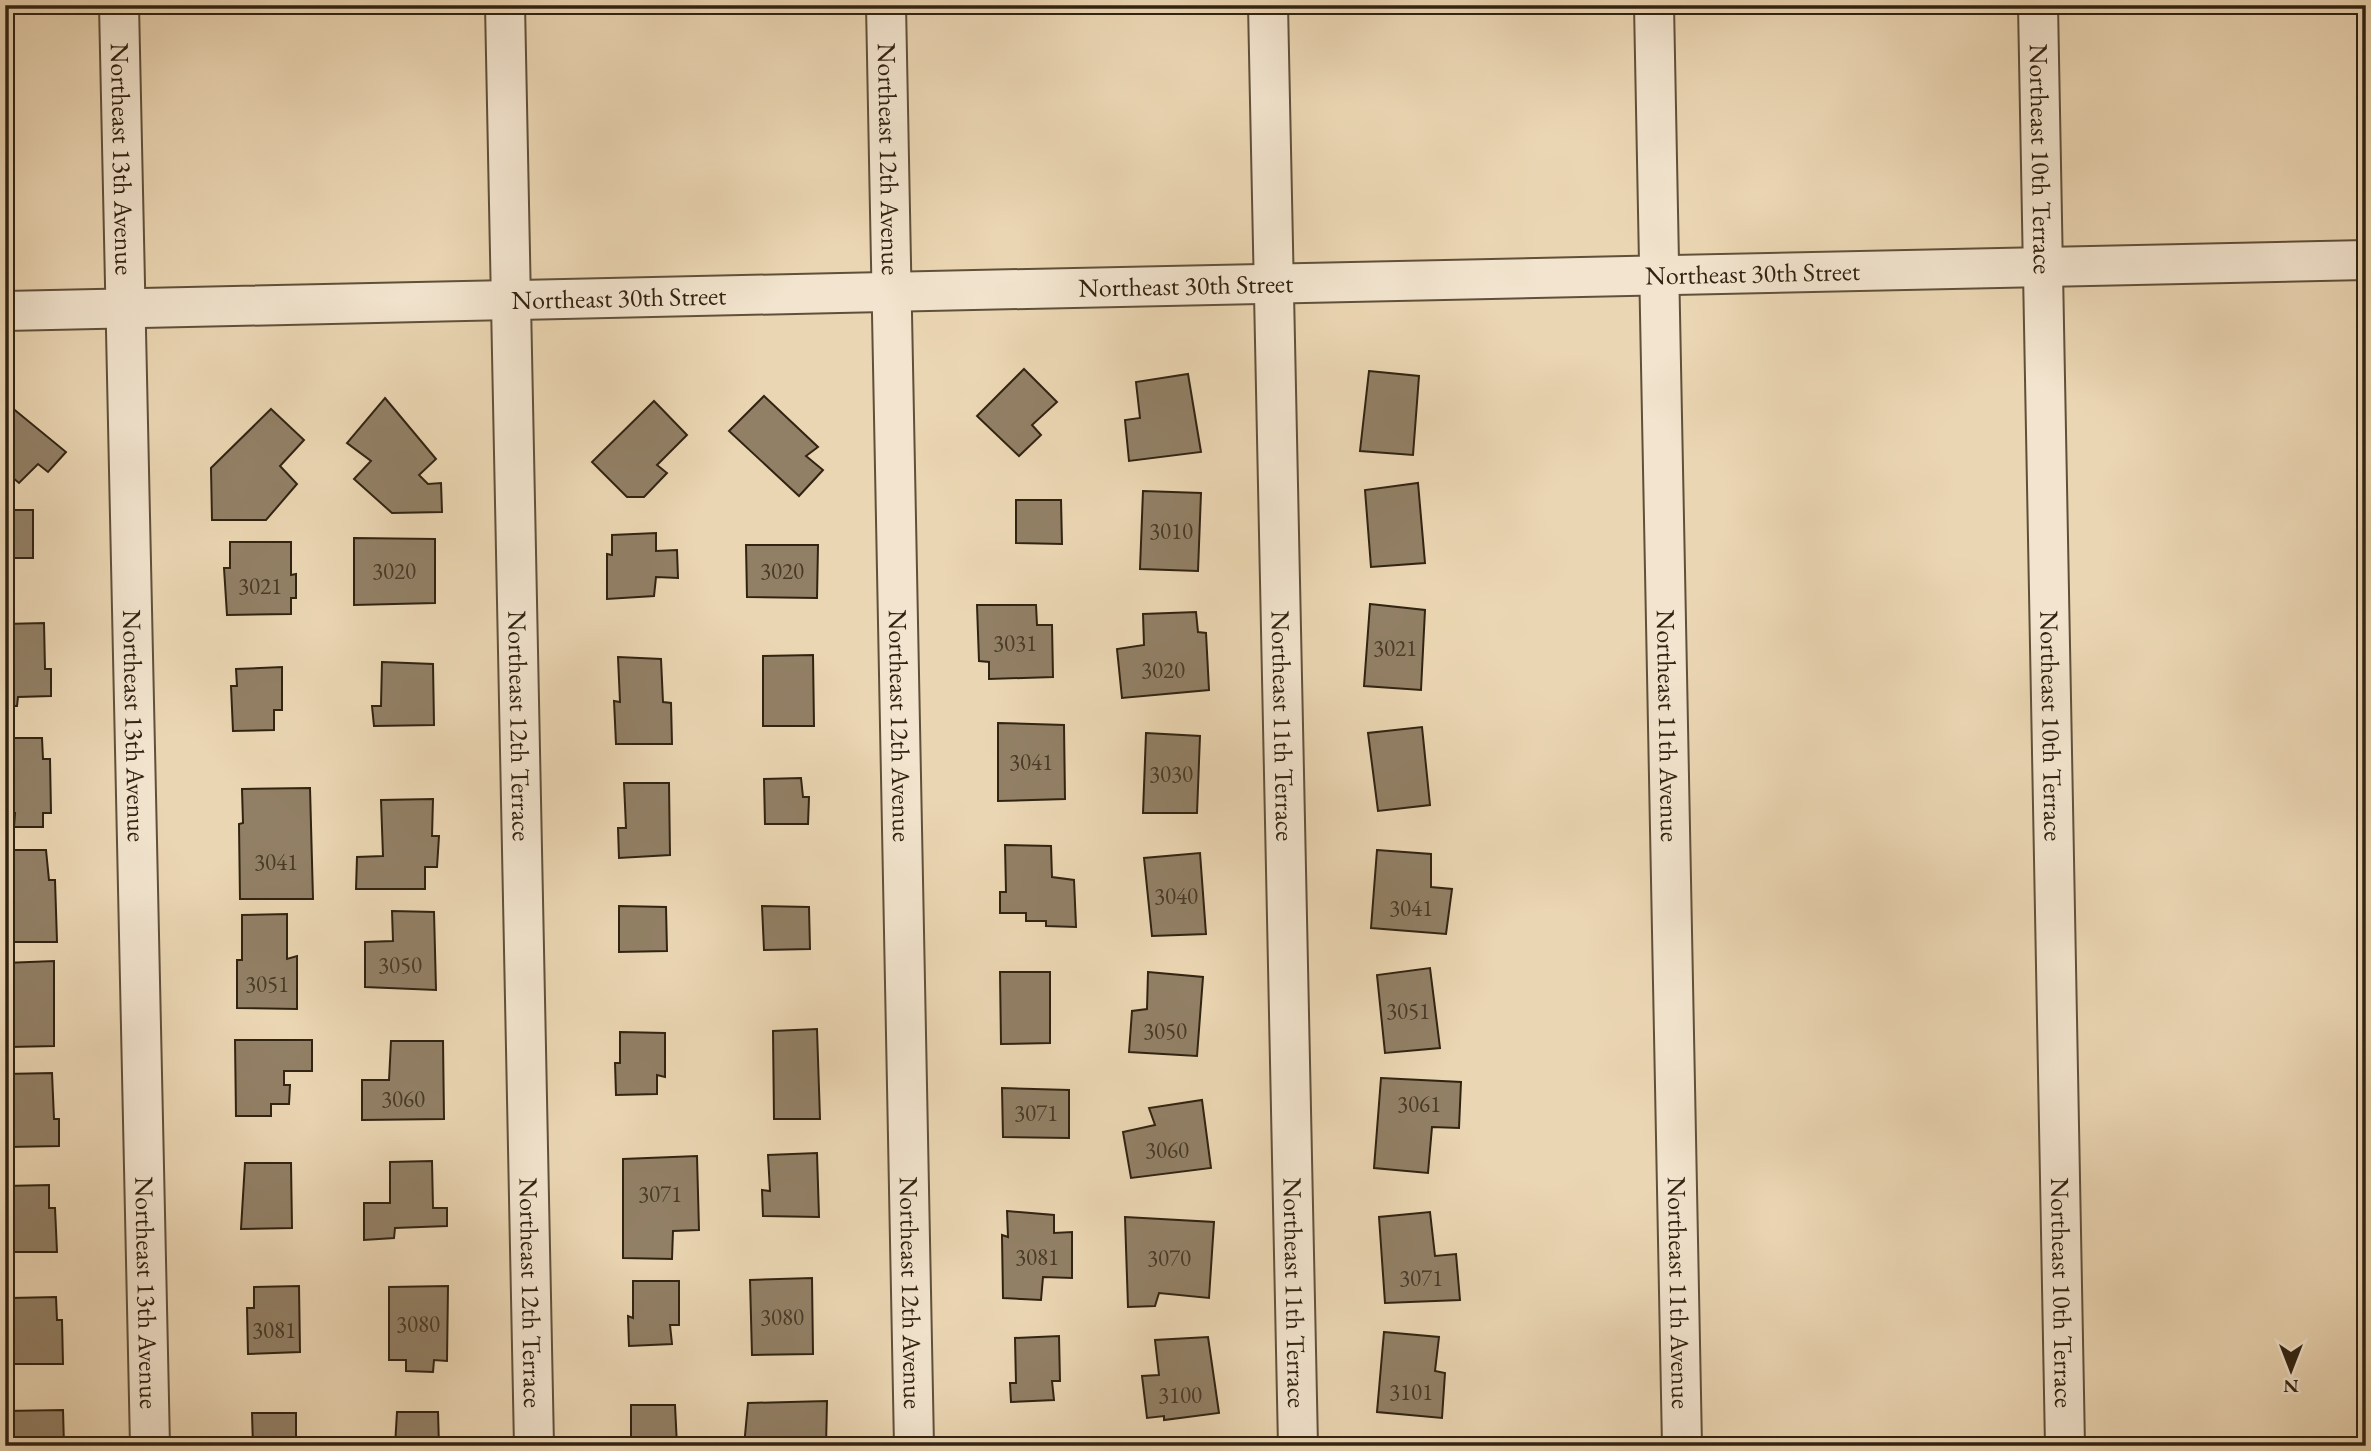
<svg xmlns="http://www.w3.org/2000/svg" width="2371" height="1451" viewBox="0 0 2371 1451" font-family="'EB Garamond',serif">
  <style>
    .building { fill: #928066; stroke: #312312; stroke-width: 2 }
    .lines { fill: none; stroke-linecap: round; stroke-linejoin: round }
    .street-casing { stroke: #60503a; stroke-width: 42 }
    .street { stroke: #f2e4ce; stroke-width: 38 }
    .labels { text-anchor: middle; dominant-baseline: central; stroke-width: 5; stroke-linejoin: round; paint-order: stroke }
    .number-label { font-size: 23px; fill: #493a27 }
    .street-label { font-size: 26px; fill: #312312; stroke: #f2e4ce }
  </style>
  <rect width="100%" height="100%" fill="#ebd6b3"/>
  <filter id="stains"><feTurbulence type="fractalNoise" baseFrequency=".00286" numOctaves="4"/><feColorMatrix values="0 0 0 0 .2 0 0 0 0 .09 0 0 0 0 .02 0 0 0 .5 -.17"/></filter>
  <radialGradient id="worn" r=".72"><stop offset=".6" stop-color="#630" stop-opacity="0"/><stop offset="1" stop-color="#630" stop-opacity=".3"/></radialGradient>
  <g class="building">
    <polygon points="1024,369 1057,402 1032,425 1041,435 1019,456 977,416"/>
    <polygon points="1369,371 1419,376 1413,455 1360,451"/>
    <polygon points="1188,374 1201,452 1129,461 1125,420 1140,418 1136,382"/>
    <polygon points="764,396 818,447 806,456 823,470 799,496 729,431"/>
    <polygon points="385,398 436,459 419,475 428,484 441,483 442,512 392,513 354,479 371,461 347,443"/>
    <polygon points="654,401 687,435 657,465 667,473 644,497 627,497 592,462"/>
    <polygon points="5,402 66,452 48,472 38,464 19,483 5,471"/>
    <polygon points="271,409 304,440 280,466 297,484 266,520 212,520 211,468"/>
    <polygon points="1418,483 1425,563 1371,567 1365,490"/>
    <polygon points="1143,491 1201,493 1198,571 1140,569"/>
    <polygon points="1016,500 1061,500 1062,544 1016,543"/>
    <rect x="5" y="510" width="28" height="48"/>
    <polygon points="656,533 656,551 677,550 678,578 656,577 654,596 607,599 607,554 612,555 612,535"/>
    <polygon points="354,538 435,539 435,603 354,605"/>
    <polygon points="230,542 291,542 291,575 296,574 296,598 291,598 291,614 227,615 224,568 230,568"/>
    <polygon points="746,545 818,545 817,598 747,597"/>
    <polygon points="1370,604 1425,610 1421,690 1364,686"/>
    <polygon points="977,605 1036,605 1037,625 1052,625 1053,677 989,679 989,662 979,661"/>
    <polygon points="1196,612 1198,632 1206,633 1209,690 1122,698 1117,649 1144,645 1143,614"/>
    <polygon points="44,623 45,669 51,669 51,696 18,697 17,706 5,706 5,624"/>
    <polygon points="813,655 814,726 763,726 763,656"/>
    <polygon points="618,657 661,659 663,702 671,703 672,744 616,744 614,701 620,702"/>
    <polygon points="382,662 433,664 434,725 374,726 372,706 381,706"/>
    <polygon points="282,667 282,710 274,710 274,730 233,731 231,686 237,686 236,669"/>
    <polygon points="998,723 1064,725 1065,799 998,801"/>
    <polygon points="1422,727 1430,805 1378,811 1368,733"/>
    <polygon points="1146,733 1200,736 1197,813 1143,813"/>
    <polygon points="5,738 42,738 43,759 50,759 51,813 43,813 43,827 14,827 15,813 5,813"/>
    <polygon points="801,778 803,797 809,797 808,824 765,824 764,779"/>
    <polygon points="624,783 669,783 670,855 619,858 618,828 626,828"/>
    <polygon points="310,788 313,899 240,899 239,824 243,823 242,789"/>
    <polygon points="433,799 432,836 439,836 437,867 425,867 425,889 356,889 357,857 383,856 381,800"/>
    <polygon points="1005,845 1051,846 1052,877 1074,880 1076,927 1046,926 1046,921 1026,921 1026,913 1000,913 1000,892 1006,892"/>
    <polygon points="5,850 46,850 49,880 55,880 57,942 5,942"/>
    <polygon points="1377,850 1431,854 1431,887 1452,889 1446,934 1371,928"/>
    <polygon points="1200,853 1206,934 1152,936 1144,858"/>
    <polygon points="619,906 666,907 667,951 619,952"/>
    <polygon points="762,906 809,907 810,949 764,950"/>
    <polygon points="392,911 434,912 436,990 365,987 365,942 393,941"/>
    <polygon points="287,914 287,959 297,956 297,1009 237,1008 237,960 242,960 242,915"/>
    <polygon points="54,961 54,1046 10,1047 5,963"/>
    <polygon points="1430,968 1440,1048 1385,1053 1377,975"/>
    <polygon points="1000,972 1050,972 1050,1043 1001,1044"/>
    <polygon points="1148,972 1203,977 1197,1056 1129,1052 1132,1011 1147,1009"/>
    <polygon points="817,1029 820,1119 774,1119 773,1031"/>
    <polygon points="620,1032 665,1033 665,1077 657,1075 657,1094 616,1095 615,1063 620,1063"/>
    <polygon points="235,1040 312,1040 312,1071 284,1071 284,1085 290,1085 289,1104 271,1104 271,1116 236,1116"/>
    <polygon points="391,1041 443,1041 444,1119 362,1120 362,1080 389,1080"/>
    <polygon points="52,1073 54,1119 59,1119 59,1146 9,1147 8,1130 5,1130 5,1074"/>
    <polygon points="1381,1078 1461,1082 1459,1128 1432,1127 1428,1173 1374,1168"/>
    <polygon points="1002,1088 1069,1090 1069,1138 1003,1137"/>
    <polygon points="1202,1100 1211,1168 1131,1178 1123,1132 1155,1125 1149,1108"/>
    <polygon points="817,1153 819,1217 763,1216 762,1190 770,1191 768,1155"/>
    <polygon points="697,1156 699,1230 673,1231 672,1259 623,1258 623,1159"/>
    <polygon points="432,1161 433,1208 447,1208 447,1226 395,1228 394,1238 364,1240 364,1203 390,1203 390,1162"/>
    <polygon points="245,1163 291,1163 292,1228 241,1229"/>
    <polygon points="49,1185 49,1208 55,1208 57,1252 8,1252 5,1186"/>
    <polygon points="1007,1211 1054,1215 1054,1233 1072,1232 1072,1278 1043,1277 1041,1300 1003,1298 1002,1235 1008,1237"/>
    <polygon points="1430,1212 1435,1256 1456,1254 1460,1300 1385,1303 1379,1217"/>
    <polygon points="1125,1217 1214,1222 1209,1298 1159,1293 1155,1306 1128,1307"/>
    <polygon points="812,1278 813,1354 752,1355 750,1280"/>
    <polygon points="633,1281 679,1281 679,1325 670,1325 672,1344 629,1346 628,1316 633,1318"/>
    <polygon points="299,1286 300,1352 248,1354 247,1308 254,1308 254,1287"/>
    <polygon points="448,1286 447,1361 434,1360 433,1372 406,1371 406,1360 389,1360 389,1287"/>
    <polygon points="56,1297 57,1320 62,1320 63,1364 14,1364 11,1298"/>
    <polygon points="1384,1332 1439,1337 1435,1371 1445,1373 1442,1418 1377,1412"/>
    <polygon points="1059,1336 1060,1381 1052,1381 1054,1400 1011,1402 1010,1383 1016,1383 1015,1338"/>
    <polygon points="1208,1337 1219,1413 1164,1420 1164,1416 1147,1418 1142,1376 1159,1375 1155,1340"/>
    <polygon points="827,1401 826,1446 744,1446 748,1403"/>
    <polygon points="631,1405 675,1405 677,1446 631,1446"/>
    <polygon points="63,1410 64,1446 5,1446 5,1411"/>
    <polygon points="397,1412 438,1412 439,1446 395,1446"/>
    <polygon points="252,1413 296,1413 296,1446 253,1446"/>
  </g>
  <g class="lines">
    <g class="street-casing">
      <g id="street">
        <path id="s1" d="M119,5L150,1446"/>
        <path id="s2" d="M505,5L534,1446"/>
        <path id="s3" d="M886,5L914,1446"/>
        <path id="s4" d="M1268,5L1298,1446"/>
        <path id="s5" d="M1654,5L1682,1446"/>
        <path id="s6" d="M2038,5L2065,1446"/>
        <path id="s7" d="M5,311L2366,260"/>
      </g>
    </g>
    <use href="#street" class="street"/>
  </g>
  <g class="labels">
    <g class="number-label">
      <text x="1171" y="531">3010</text>
      <text x="394" y="571">3020</text>
      <text x="782" y="571">3020</text>
      <text x="260" y="586">3021</text>
      <text x="1015" y="643">3031</text>
      <text x="1395" y="648">3021</text>
      <text x="1163" y="670">3020</text>
      <text x="1031" y="762">3041</text>
      <text x="1171" y="774">3030</text>
      <text x="276" y="862">3041</text>
      <text x="1176" y="896">3040</text>
      <text x="1411" y="908">3041</text>
      <text x="400" y="965">3050</text>
      <text x="267" y="984">3051</text>
      <text x="1408" y="1011">3051</text>
      <text x="1165" y="1031">3050</text>
      <text x="403" y="1099">3060</text>
      <text x="1419" y="1104">3061</text>
      <text x="1036" y="1113">3071</text>
      <text x="1167" y="1150">3060</text>
      <text x="660" y="1194">3071</text>
      <text x="1037" y="1257">3081</text>
      <text x="1169" y="1258">3070</text>
      <text x="1421" y="1278">3071</text>
      <text x="782" y="1317">3080</text>
      <text x="418" y="1324">3080</text>
      <text x="274" y="1330">3081</text>
      <text x="1411" y="1392">3101</text>
      <text x="1180" y="1395">3100</text>
    </g>
    <g class="street-label">
      <text stroke="none"><textPath href="#s1" startOffset="154">Northeast 13th Avenue</textPath></text>
      <text stroke="none"><textPath href="#s3" startOffset="154">Northeast 12th Avenue</textPath></text>
      <text stroke="none"><textPath href="#s6" startOffset="154">Northeast 10th Terrace</textPath></text>
      <text stroke="none"><textPath href="#s7" startOffset="1748">Northeast 30th Street</textPath></text>
      <text stroke="none"><textPath href="#s7" startOffset="1181">Northeast 30th Street</textPath></text>
      <text stroke="none"><textPath href="#s7" startOffset="614">Northeast 30th Street</textPath></text>
      <text stroke="none"><textPath href="#s2" startOffset="721">Northeast 12th Terrace</textPath></text>
      <text stroke="none"><textPath href="#s3" startOffset="721">Northeast 12th Avenue</textPath></text>
      <text stroke="none"><textPath href="#s5" startOffset="721">Northeast 11th Avenue</textPath></text>
      <text stroke="none"><textPath href="#s6" startOffset="721">Northeast 10th Terrace</textPath></text>
      <text stroke="none"><textPath href="#s1" startOffset="721">Northeast 13th Avenue</textPath></text>
      <text stroke="none"><textPath href="#s4" startOffset="721">Northeast 11th Terrace</textPath></text>
      <text stroke="none"><textPath href="#s1" startOffset="1288">Northeast 13th Avenue</textPath></text>
      <text stroke="none"><textPath href="#s2" startOffset="1288">Northeast 12th Terrace</textPath></text>
      <text stroke="none"><textPath href="#s3" startOffset="1288">Northeast 12th Avenue</textPath></text>
      <text stroke="none"><textPath href="#s4" startOffset="1288">Northeast 11th Terrace</textPath></text>
      <text stroke="none"><textPath href="#s5" startOffset="1288">Northeast 11th Avenue</textPath></text>
      <text stroke="none"><textPath href="#s6" startOffset="1288">Northeast 10th Terrace</textPath></text>
    </g>
  </g>
  <rect width="2371" height="1451" fill="none" stroke="#ebd6b3" stroke-width="28"/>
  <rect x="7" y="7" width="2357" height="1437" fill="none" stroke="#312312" stroke-width="3.5"/>
  <rect x="14" y="14" width="2343" height="1423" fill="none" stroke="#312312" stroke-width="2"/>
  <g transform="translate(2291 1370) rotate(180)" stroke="#f2e4ce" stroke-width="5" paint-order="stroke">
  <path d="M0-5L12 26L0 18L-12 26Z" fill="#312312"/>
  <text y="-10" font-size="19" font-weight="bold" text-anchor="middle" fill="#312312">N</text>
  </g>
  <rect width="100%" height="100%" filter="url(#stains)"/>
  <rect width="100%" height="100%" fill="url(#worn)"/>
</svg>
